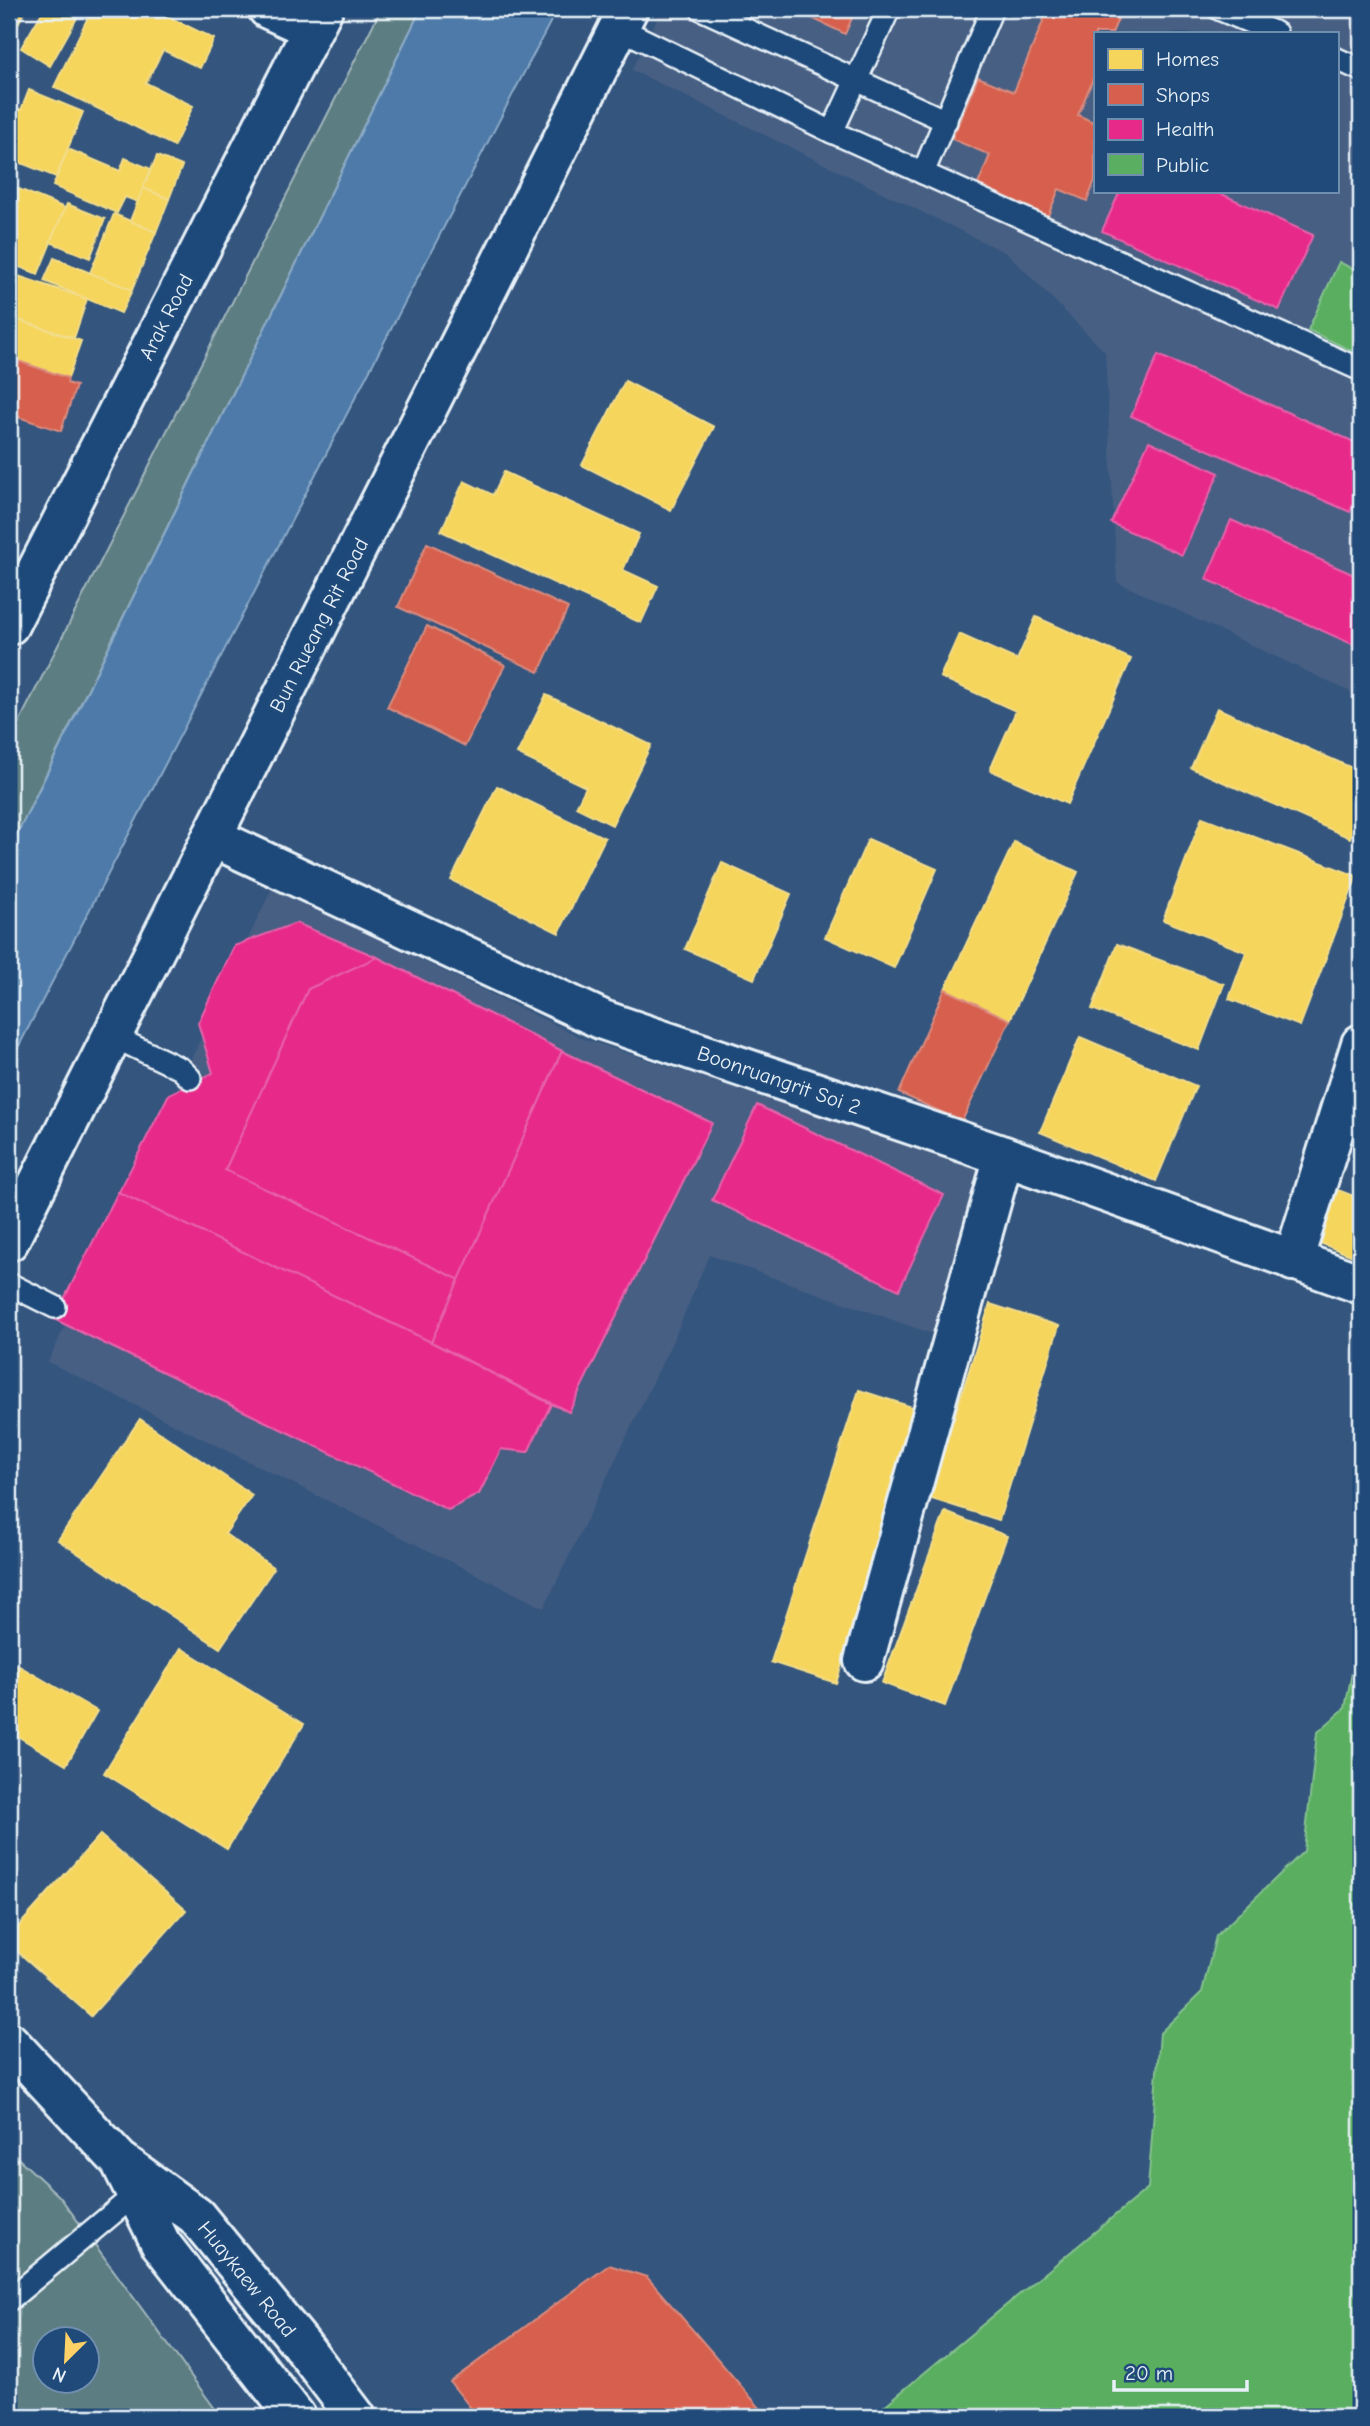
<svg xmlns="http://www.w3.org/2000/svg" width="1370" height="2426" viewBox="0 0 1370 2426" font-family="'Comic Neue',sans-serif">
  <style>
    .built { fill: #465f83; fill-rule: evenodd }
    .green { fill: #5c7d81; stroke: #a2b7bc; stroke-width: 2; fill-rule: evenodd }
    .water { fill: #4d7aa8; stroke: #8baac8; stroke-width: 2 }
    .homes { fill: #f6d55c; stroke: #f2dd8b; stroke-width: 2 }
    .shops { fill: #d6604d; stroke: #db8c80; stroke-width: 2 }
    .health { fill: #e7298a; stroke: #e765ab; stroke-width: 2 }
    .public { fill: #5aae61; stroke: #85c28e; stroke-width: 2 }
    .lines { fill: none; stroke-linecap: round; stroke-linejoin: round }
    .service-casing { stroke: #e8f1f8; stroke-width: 26 }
    .minor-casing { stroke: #e8f1f8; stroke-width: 44 }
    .secondary-casing { stroke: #e8f1f8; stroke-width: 44 }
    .service { stroke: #1f4a7a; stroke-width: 21 }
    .minor { stroke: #1f4a7a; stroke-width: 38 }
    .secondary { stroke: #1f4a7a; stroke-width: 38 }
    .labels { text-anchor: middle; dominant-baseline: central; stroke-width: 7; stroke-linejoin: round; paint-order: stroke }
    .street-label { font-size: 21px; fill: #e8f1f8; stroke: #1f4a7a }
  </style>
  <rect width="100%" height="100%" fill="#34557e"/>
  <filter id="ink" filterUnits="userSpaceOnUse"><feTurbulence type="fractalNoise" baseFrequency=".0143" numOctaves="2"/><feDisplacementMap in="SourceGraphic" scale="14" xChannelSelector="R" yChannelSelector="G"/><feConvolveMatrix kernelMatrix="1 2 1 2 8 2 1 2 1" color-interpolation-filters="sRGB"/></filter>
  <g filter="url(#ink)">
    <g class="built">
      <path d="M662,9H1361V697L1117,582L1105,352L1008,254L632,70ZM1095,33H1337V191H1095Z"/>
      <polygon points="272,888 584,1039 983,1169 938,1336 709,1255 677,1332 544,1608 48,1362"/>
    </g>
    <g class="green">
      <polygon points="381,9 421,9 9,850 9,742"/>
      <path d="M9,2150L60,2197L221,2417H9ZM46,2338H88V2380H46Z"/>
    </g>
    <polygon class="water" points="421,9 557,9 9,1065 9,851"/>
    <g class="homes">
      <polygon points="9,9 26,9 9,40"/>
      <polygon points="44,9 82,9 50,66 21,48"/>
      <polygon points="92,9 153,9 214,39 200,68 163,50 146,83 193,106 174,146 54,87"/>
      <polygon points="29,90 83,112 56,177 9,158 9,105 21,110"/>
      <polygon points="68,149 120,171 125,158 151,169 138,202 125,197 117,213 53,186"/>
      <polygon points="157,156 182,166 169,199 143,188"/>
      <polygon points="9,185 65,208 38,274 9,263"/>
      <polygon points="143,188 169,199 156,232 130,221"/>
      <polygon points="67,204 105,219 90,258 50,242"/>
      <polygon points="114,214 156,232 132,290 90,273"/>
      <polygon points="54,258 132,290 121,313 44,281"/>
      <polygon points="9,273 87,299 74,338 9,317"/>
      <polygon points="9,317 81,341 68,378 9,358"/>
      <polygon points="625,381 714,427 671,510 582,465"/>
      <polygon points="504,472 639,534 623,570 658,586 641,623 441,531 464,481 493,495"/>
      <polygon points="1036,617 1131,659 1067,804 990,770 1016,711 940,677 959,634 1017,660"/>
      <polygon points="546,695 651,745 612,825 576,807 586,787 517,754"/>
      <polygon points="1217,708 1361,772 1361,811 1350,838 1191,768"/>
      <polygon points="497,786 605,838 559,933 451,880"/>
      <polygon points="1202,817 1357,876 1300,1026 1229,999 1246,952 1163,920"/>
      <polygon points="868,839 937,869 894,968 825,937"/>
      <polygon points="1014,842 1078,872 1010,1020 945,989"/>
      <polygon points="722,863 791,894 754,979 685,949"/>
      <polygon points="1117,944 1224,984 1199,1050 1092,1009"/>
      <polygon points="1080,1037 1196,1086 1156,1181 1040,1132"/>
      <polygon points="1361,1184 1361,1259 1312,1240 1333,1188 1356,1197"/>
      <polygon points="990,1304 1059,1326 999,1520 929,1498"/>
      <polygon points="859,1390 924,1411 836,1683 771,1662"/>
      <polygon points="140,1419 252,1495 225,1534 274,1568 220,1648 58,1540"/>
      <polygon points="945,1512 1007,1536 945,1706 882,1683"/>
      <polygon points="181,1648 304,1724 227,1849 104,1773"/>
      <polygon points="9,1660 97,1711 66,1765 9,1731"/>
      <polygon points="100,1835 186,1910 91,2016 9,1944 9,1937"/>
    </g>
    <g class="shops">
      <polygon points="793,9 856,9 845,34"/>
      <polygon points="1048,9 1093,9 1118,19 1112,33 1095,33 1095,74 1078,115 1095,123 1095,180 1087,201 1059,189 1047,218 976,189 990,155 952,139 978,77 1014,92"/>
      <polygon points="9,358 68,378 67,383 76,386 61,431 9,414"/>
      <polygon points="427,543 568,608 539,672 398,607"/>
      <polygon points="427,626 505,665 465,746 387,707"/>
      <polygon points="945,989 1010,1020 962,1121 899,1093"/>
      <polygon points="609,2265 647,2277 760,2408 731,2417 478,2417 450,2382"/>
    </g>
    <g class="health">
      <polygon points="1120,191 1215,191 1313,235 1279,310 1102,231"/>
      <polygon points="1158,355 1361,445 1361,488 1350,512 1131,416"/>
      <polygon points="1149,441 1219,473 1182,555 1111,523"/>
      <polygon points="1231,520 1361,578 1361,648 1206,579"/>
      <polygon points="296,923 377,957 562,1051 712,1123 569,1412 551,1404 528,1452 501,1449 479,1494 448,1510 54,1319 169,1094 213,1073 198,1023 234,946"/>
      <polygon points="377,957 562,1051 460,1280 225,1170 308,989"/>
      <polygon points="562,1051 712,1123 569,1412 431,1342"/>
      <polygon points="757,1105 944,1195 899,1290 712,1200"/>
      <polygon points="118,1192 431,1342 551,1404 528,1452 501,1449 479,1494 448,1510 54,1319"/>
    </g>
    <g class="public">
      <polygon points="1339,262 1361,273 1361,355 1308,330"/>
      <polygon points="1361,1628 1361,2417 871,2417 1148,2188 1160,2033 1202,1992 1216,1936 1304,1851 1317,1733 1345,1708"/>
    </g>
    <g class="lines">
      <g class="service-casing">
        <g id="service">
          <polyline points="701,9 946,121"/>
          <polyline points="1219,9 1276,33"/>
          <polyline points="619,28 832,132 923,173 992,9"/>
          <polyline points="1337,59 1361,70"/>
          <polyline points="832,132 889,9"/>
          <polyline points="923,173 1361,370"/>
          <polyline points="112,1036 181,1069 190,1078"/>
          <polyline points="9,1284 55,1307"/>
          <polyline points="9,2300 136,2194"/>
        </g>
      </g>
      <g class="minor-casing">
        <g id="minor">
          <polyline points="268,9 312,29"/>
          <polyline points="212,837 603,1020 1004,1156 1361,1284"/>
          <polyline points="1293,1261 1361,1044"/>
          <polyline points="864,1661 1004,1156"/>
        </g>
      </g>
      <g class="secondary-casing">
        <g id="secondary">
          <polyline points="9,625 323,9"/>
          <polyline points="9,1241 628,9"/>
          <polyline points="9,2042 119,2160 196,2216 300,2343 356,2417"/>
          <polyline points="123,2167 161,2244 296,2417"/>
        </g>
      </g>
      <use href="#service" class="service"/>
      <use href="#minor" class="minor"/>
      <use href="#secondary" class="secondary"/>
    </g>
  </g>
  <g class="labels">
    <g class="street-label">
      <text transform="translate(166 317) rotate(-63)">Arak Road</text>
      <text transform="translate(319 625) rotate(-63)">Bun Rueang Rit Road</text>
      <text transform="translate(779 1080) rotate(19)">Boonruangrit Soi 2</text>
      <text transform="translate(247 2279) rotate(51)">Huaykaew Road</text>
    </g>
  </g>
  <rect width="1370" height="2426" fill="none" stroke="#1f4a7a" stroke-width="35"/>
  <rect x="18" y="18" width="1335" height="2391" fill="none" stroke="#e8f1f8" stroke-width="2.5" filter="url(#ink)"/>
  <rect x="1094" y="32" width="245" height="161" fill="#1f4a7a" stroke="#6f8dac" stroke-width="2"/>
  <rect x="1108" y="49" width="35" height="21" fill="#f6d55c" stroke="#6f8dac" stroke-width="2"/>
  <text x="1156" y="66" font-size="21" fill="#e8f1f8">Homes</text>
  <rect x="1108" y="84" width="35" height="21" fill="#d6604d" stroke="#6f8dac" stroke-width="2"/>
  <text x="1156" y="102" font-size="21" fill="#e8f1f8">Shops</text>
  <rect x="1108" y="119" width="35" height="21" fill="#e7298a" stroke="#6f8dac" stroke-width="2"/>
  <text x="1156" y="136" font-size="21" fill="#e8f1f8">Health</text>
  <rect x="1108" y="154" width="35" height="21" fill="#5aae61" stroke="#6f8dac" stroke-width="2"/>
  <text x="1156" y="172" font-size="21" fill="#e8f1f8">Public</text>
  <g transform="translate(66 2360) rotate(204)"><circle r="33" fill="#1f4a7a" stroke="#6f8dac" stroke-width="2"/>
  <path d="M0-5L12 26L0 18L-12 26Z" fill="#ffd166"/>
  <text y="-10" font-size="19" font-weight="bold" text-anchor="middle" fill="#e8f1f8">N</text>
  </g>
  <path d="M1114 2380v10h133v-10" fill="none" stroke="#e8f1f8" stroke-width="3.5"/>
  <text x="1125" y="2380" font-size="21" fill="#e8f1f8" stroke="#1f4a7a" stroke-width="5" paint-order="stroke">20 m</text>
</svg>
